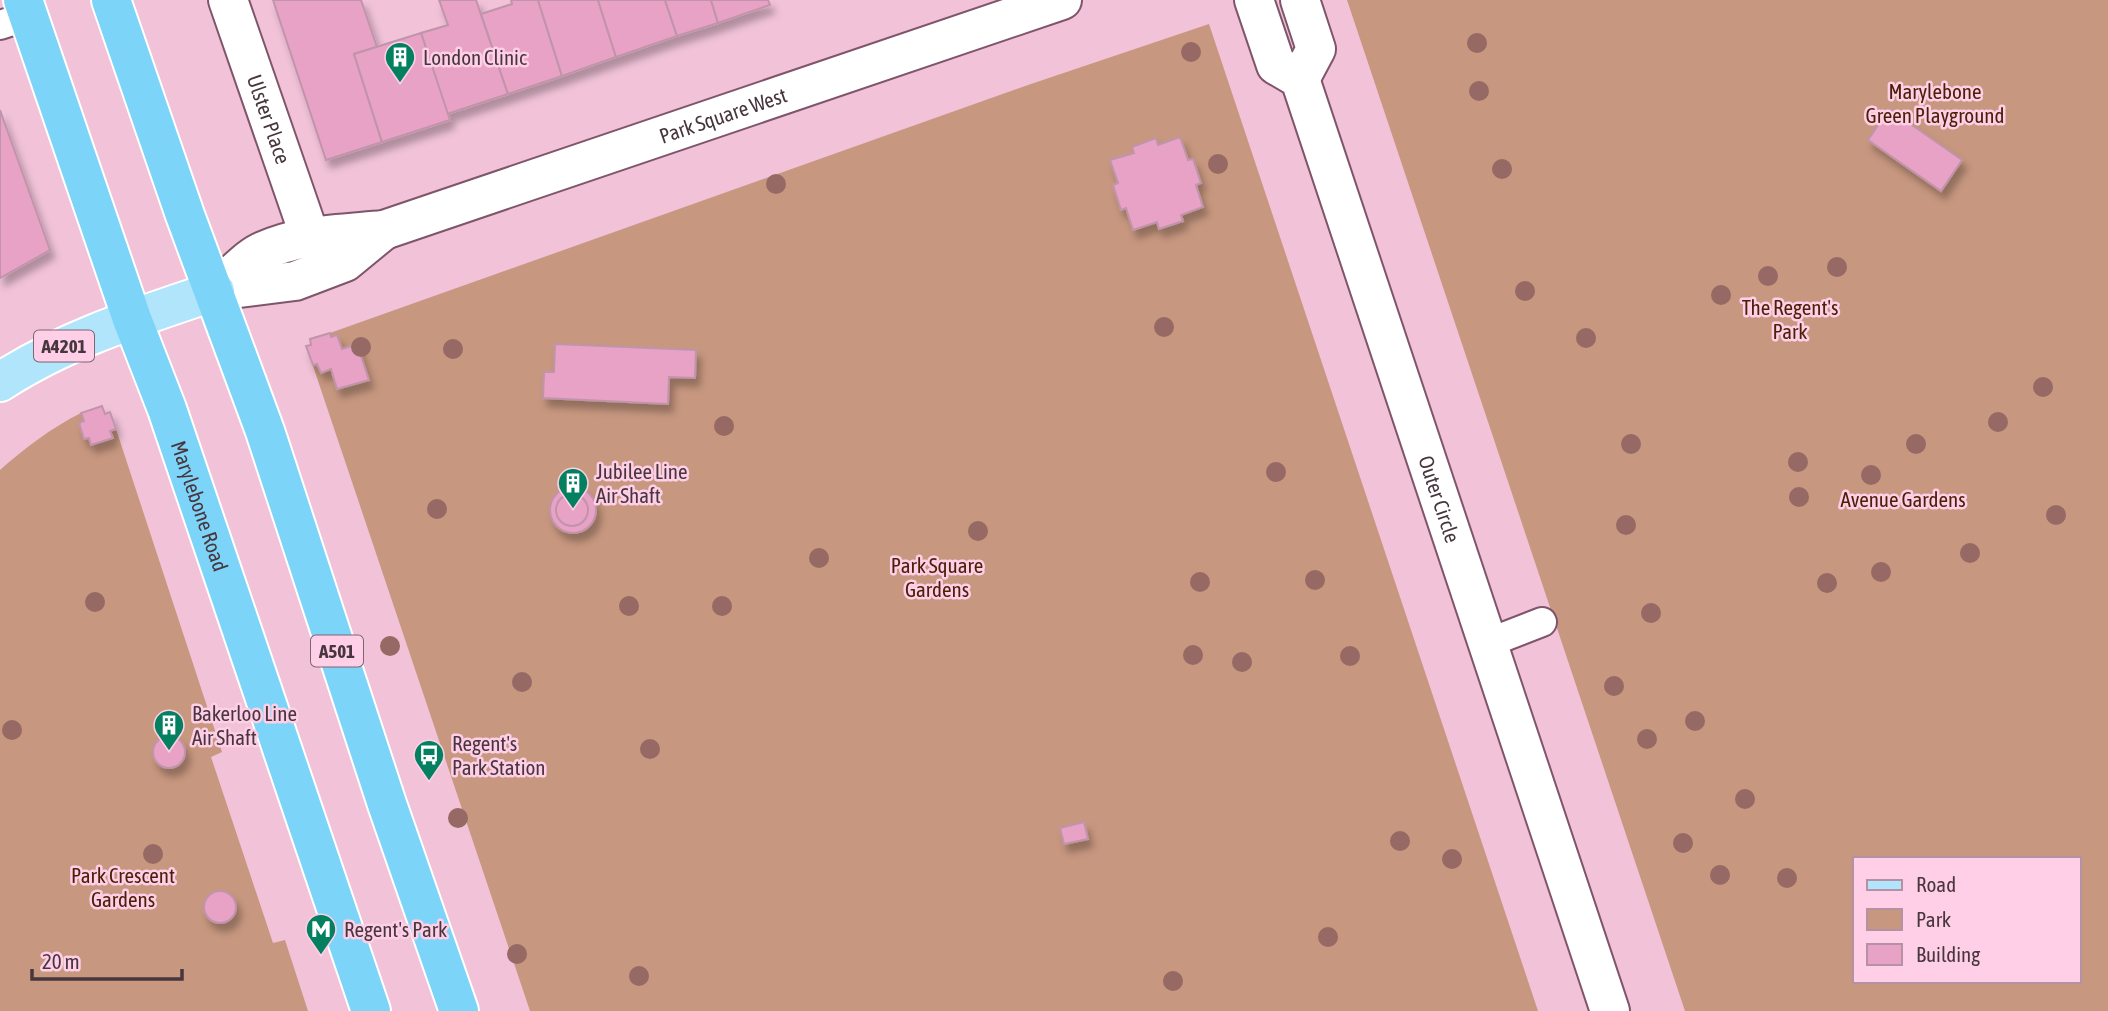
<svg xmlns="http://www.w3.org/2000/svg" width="2108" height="1011" viewBox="0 0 2108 1011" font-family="'Asap Condensed',sans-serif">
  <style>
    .green { fill: #c7977f; fill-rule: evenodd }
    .building { fill: #e8a2c5; stroke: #c094aa; stroke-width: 2; filter: url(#shadow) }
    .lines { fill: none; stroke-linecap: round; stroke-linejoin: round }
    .lane-casing { stroke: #7e556a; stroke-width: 32 }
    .street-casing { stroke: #7e556a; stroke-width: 42 }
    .primary-casing { stroke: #fff; stroke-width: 42 }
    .highway-casing { stroke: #fff; stroke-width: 42 }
    .lane { stroke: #fff; stroke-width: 28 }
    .street { stroke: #fff; stroke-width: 38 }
    .primary { stroke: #b1e5fb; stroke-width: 38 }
    .highway { stroke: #7dd4f9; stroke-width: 38 }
    .tree { fill: #966964 }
    .labels { text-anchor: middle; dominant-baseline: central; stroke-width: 5; stroke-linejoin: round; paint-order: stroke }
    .shield { fill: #fecfe6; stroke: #7f6471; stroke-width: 2 }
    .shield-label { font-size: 19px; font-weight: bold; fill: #48363f }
    .poi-label { font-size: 21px; fill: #48363f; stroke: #fecfe6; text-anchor: start }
    .park-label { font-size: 21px; fill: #4b2006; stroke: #fecfe6 }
    .street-label { font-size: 21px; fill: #48363f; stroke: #fecfe6 }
  </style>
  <defs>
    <filter id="shadow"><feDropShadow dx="4.5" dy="8" stdDeviation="3.5" flood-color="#0004"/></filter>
  </defs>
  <rect width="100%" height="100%" fill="#f1c2d8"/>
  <g class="green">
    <path d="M1347,0H2108V1011H1685ZM1854,859H2078V981H1854Z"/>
    <polygon points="1209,24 1538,1011 530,1011 313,366 317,364 321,373 331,369 338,389 368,380 357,344 342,349 337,336 331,337 330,333 1031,84"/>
    <path d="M81,413L84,421L79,423L84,439L89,438L91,445L112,439L110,431L116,429L222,752L211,757L273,943L285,940L308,1011H0V470C25,448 51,428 81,413Z"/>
  </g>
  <g class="building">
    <polygon points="273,0 361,0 377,47 354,54 382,142 326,160"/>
    <polygon points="439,0 476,0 508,94 447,114 421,33 448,25"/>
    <polygon points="511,0 538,0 562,76 508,94 481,14 512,4"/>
    <polygon points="538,0 598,0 616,57 562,76"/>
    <polygon points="598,0 665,0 677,36 616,57"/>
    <polygon points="665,0 711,0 718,23 677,36"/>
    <polygon points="711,0 768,0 770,5 718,23"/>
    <polygon points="421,33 450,120 382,142 354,54"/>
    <polygon points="1889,109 1962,160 1941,191 1868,140"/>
    <polygon points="0,110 50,250 0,278"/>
    <polygon points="1180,137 1188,160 1193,159 1201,183 1196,185 1203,207 1181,215 1183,221 1159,229 1157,222 1133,230 1126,208 1121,210 1113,185 1118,183 1110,160 1134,153 1132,147 1156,138 1158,145"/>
    <polygon points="330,333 331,337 337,335 342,349 357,344 369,380 337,389 331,369 321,373 317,364 313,365 306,346 311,345 310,339"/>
    <polygon points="555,344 696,350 695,378 669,377 668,404 543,398 544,372 554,372"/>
    <polygon points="102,406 105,414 110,412 116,429 110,431 113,438 91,445 89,438 84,439 79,423 84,421 81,413"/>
    <circle cx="573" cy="510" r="23"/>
    <circle cx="572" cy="510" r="16"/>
    <circle cx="169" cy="752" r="16"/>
    <polygon points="1084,822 1088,839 1064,844 1060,828"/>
    <circle cx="220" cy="907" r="16"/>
  </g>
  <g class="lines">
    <g class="lane-casing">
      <g id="lane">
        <polyline points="0,25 28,16"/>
        <polyline points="1488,643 1542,622"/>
      </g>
    </g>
    <g class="street-casing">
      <g id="street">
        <path id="s1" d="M228,0L310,237"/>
        <path id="s2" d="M1254,0L1276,65L1300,79L1610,1011"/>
        <polyline points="1300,0 1316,49 1300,79"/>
        <path id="s3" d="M215,291C229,279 245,260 261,252C299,234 343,234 384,230L1062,0"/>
        <polyline points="215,291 295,281 345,262 384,230"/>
      </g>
    </g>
    <g class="primary-casing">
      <path id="primary" d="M0,382C66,339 141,316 215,291"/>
    </g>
    <g class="highway-casing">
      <g id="highway">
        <path id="s4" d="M23,0L132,319L167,409L371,1011"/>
        <polyline points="111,0 185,215 265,431 387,804 459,1011"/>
      </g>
    </g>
    <use href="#lane" class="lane"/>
    <use href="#street" class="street"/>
    <use href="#primary" class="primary"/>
    <use href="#highway" class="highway"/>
  </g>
  <g class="tree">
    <circle cx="1477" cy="43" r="10"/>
    <circle cx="1191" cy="52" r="10"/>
    <circle cx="1479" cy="91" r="10"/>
    <circle cx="1218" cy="164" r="10"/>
    <circle cx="1502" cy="169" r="10"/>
    <circle cx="776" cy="184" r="10"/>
    <circle cx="1837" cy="267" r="10"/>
    <circle cx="1768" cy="276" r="10"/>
    <circle cx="1525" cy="291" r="10"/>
    <circle cx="1721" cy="295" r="10"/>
    <circle cx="1164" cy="327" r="10"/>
    <circle cx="1586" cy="338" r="10"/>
    <circle cx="361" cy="347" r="10"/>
    <circle cx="453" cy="349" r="10"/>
    <circle cx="2043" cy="387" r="10"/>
    <circle cx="1998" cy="422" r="10"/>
    <circle cx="724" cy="426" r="10"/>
    <circle cx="1631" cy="444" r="10"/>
    <circle cx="1916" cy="444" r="10"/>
    <circle cx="1798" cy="462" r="10"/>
    <circle cx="1276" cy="472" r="10"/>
    <circle cx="1871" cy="475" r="10"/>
    <circle cx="1799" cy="497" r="10"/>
    <circle cx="437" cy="509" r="10"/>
    <circle cx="2056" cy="515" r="10"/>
    <circle cx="1626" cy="525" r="10"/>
    <circle cx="978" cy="531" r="10"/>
    <circle cx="1970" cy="553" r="10"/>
    <circle cx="819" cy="558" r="10"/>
    <circle cx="1881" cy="572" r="10"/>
    <circle cx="1315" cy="580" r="10"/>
    <circle cx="1200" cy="582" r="10"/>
    <circle cx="1827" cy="583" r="10"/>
    <circle cx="95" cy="602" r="10"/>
    <circle cx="629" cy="606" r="10"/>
    <circle cx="722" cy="606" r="10"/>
    <circle cx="1651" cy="613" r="10"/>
    <circle cx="390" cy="646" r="10"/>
    <circle cx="1193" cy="655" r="10"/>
    <circle cx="1350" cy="656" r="10"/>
    <circle cx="1242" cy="662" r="10"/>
    <circle cx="522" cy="682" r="10"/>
    <circle cx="1614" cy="686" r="10"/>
    <circle cx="1695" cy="721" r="10"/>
    <circle cx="12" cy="730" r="10"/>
    <circle cx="1647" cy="739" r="10"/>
    <circle cx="650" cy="749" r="10"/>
    <circle cx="1745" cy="799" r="10"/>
    <circle cx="458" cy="818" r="10"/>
    <circle cx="1400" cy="841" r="10"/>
    <circle cx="1683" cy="843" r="10"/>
    <circle cx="153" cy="854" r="10"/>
    <circle cx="1452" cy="859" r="10"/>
    <circle cx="1720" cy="875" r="10"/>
    <circle cx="1787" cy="878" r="10"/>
    <circle cx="1328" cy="937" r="10"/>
    <circle cx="517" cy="954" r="10"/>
    <circle cx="639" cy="976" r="10"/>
    <circle cx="1173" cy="981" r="10"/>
  </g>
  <defs>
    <g id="building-pin" transform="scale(1.575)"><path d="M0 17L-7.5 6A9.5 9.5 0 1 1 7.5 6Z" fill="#028060" stroke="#fecfe6"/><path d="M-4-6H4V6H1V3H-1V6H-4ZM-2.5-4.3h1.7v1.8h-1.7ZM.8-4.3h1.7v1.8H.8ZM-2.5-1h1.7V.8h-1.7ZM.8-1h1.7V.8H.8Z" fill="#fff"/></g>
    <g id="bus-pin" transform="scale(1.575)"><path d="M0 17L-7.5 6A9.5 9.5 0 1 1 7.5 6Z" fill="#028060" stroke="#fecfe6"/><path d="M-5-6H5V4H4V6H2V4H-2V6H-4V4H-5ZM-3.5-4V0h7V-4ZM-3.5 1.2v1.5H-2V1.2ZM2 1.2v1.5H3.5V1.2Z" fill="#fff"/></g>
    <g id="metro-pin" transform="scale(1.575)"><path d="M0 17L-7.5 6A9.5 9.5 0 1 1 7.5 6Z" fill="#028060" stroke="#fecfe6"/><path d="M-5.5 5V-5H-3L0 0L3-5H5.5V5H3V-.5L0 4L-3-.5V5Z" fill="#fff"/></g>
  </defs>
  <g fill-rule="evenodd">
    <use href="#building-pin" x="400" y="57"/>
    <use href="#building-pin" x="573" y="483"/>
    <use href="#building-pin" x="169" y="725"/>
    <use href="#bus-pin" x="429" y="755"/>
    <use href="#metro-pin" x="321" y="929"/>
  </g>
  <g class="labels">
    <g class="shield">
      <rect x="34" y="330.5" width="60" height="31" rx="5"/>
      <rect x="311" y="635.5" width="52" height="31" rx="5"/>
    </g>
    <g class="shield-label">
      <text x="64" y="346">A4201</text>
      <text x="337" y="651">A501</text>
    </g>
    <g class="poi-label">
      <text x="423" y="57">London Clinic</text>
      <text x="596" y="471">Jubilee Line<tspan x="596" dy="24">Air Shaft</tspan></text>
      <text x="192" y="713">Bakerloo Line<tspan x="192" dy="24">Air Shaft</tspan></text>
      <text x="452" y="743">Regent's<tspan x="452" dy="24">Park Station</tspan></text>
      <text x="344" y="929">Regent's Park</text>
    </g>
    <g class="park-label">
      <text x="1935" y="91">Marylebone<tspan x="1935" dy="24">Green Playground</tspan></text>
      <text x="1790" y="307">The Regent's<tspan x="1790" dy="24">Park</tspan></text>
      <text x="1903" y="499">Avenue Gardens</text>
      <text x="937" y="565">Park Square<tspan x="937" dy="24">Gardens</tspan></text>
      <text x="123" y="875">Park Crescent<tspan x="123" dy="24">Gardens</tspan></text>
    </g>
    <g class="street-label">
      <text stroke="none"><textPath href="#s3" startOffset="544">Park Square West</textPath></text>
      <text stroke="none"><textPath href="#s1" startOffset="126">Ulster Place</textPath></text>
      <text stroke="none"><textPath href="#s2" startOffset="539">Outer Circle</textPath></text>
      <text stroke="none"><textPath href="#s4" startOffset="536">Marylebone Road</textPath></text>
    </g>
  </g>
  <rect x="1853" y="857" width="228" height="126" fill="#fecfe6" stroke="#b592a3" stroke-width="2"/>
  <rect x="1867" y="880" width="35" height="10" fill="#b1e5fb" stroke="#b592a3" stroke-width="2"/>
  <text x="1916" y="892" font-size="21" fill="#48363f">Road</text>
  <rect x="1867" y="909" width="35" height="21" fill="#c7977f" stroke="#b592a3" stroke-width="2"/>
  <text x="1916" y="927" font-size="21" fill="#48363f">Park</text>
  <rect x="1867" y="944" width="35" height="21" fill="#e8a2c5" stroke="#b592a3" stroke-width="2"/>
  <text x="1916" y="962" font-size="21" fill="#48363f">Building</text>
  <path d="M32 969v10h150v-10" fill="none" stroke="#48363f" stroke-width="3.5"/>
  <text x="42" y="969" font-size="21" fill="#48363f" stroke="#fecfe6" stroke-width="5" paint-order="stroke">20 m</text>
</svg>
